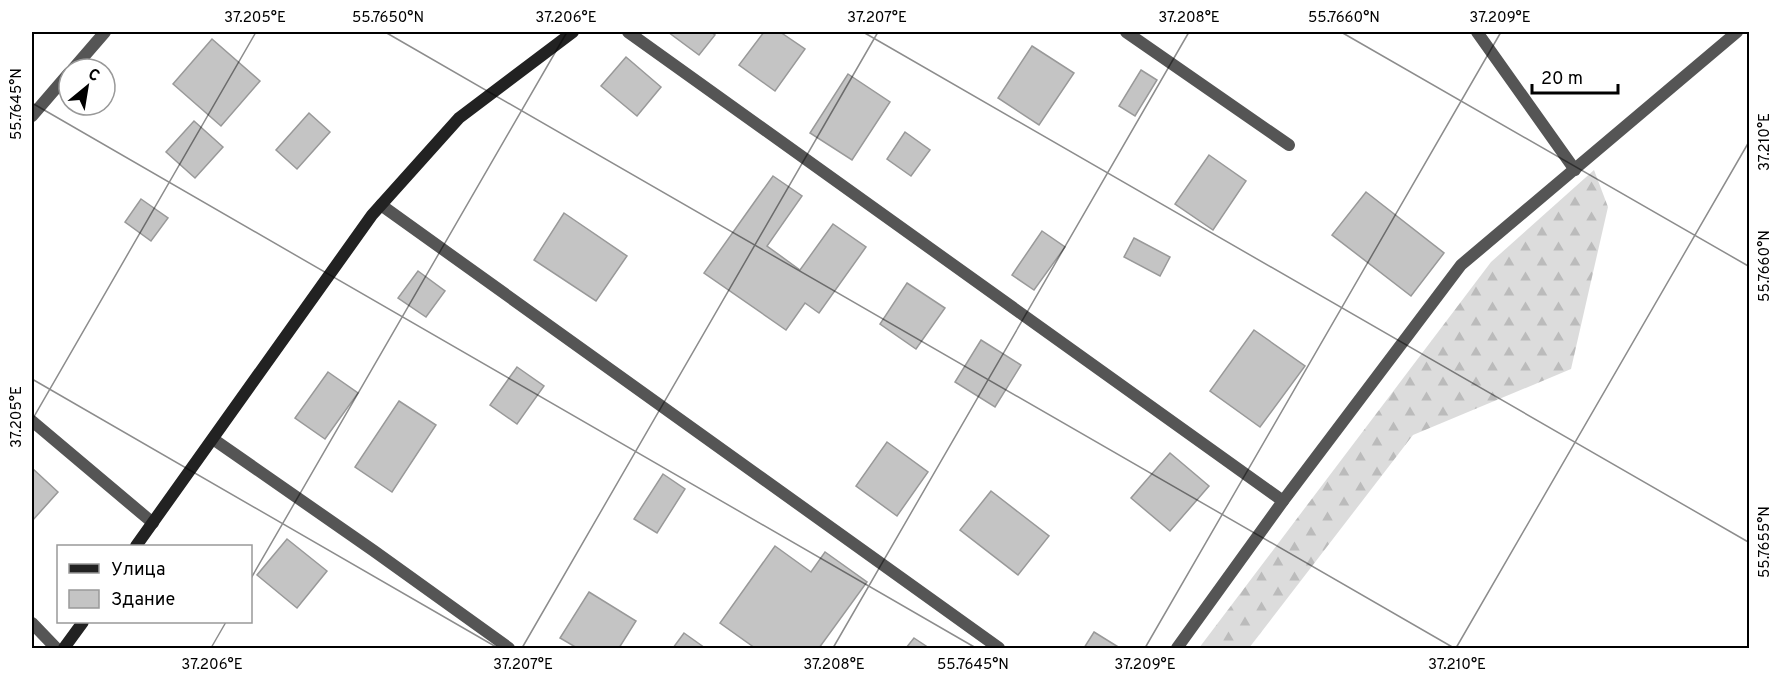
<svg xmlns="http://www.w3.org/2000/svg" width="1781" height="680" viewBox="0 0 1781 680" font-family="Overpass,sans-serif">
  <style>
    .forest { fill: url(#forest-firs) }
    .building { fill: #c4c4c4; stroke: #999; stroke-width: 1.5 }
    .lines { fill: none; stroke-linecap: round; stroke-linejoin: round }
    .lane { stroke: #555; stroke-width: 12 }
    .street { stroke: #555; stroke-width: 12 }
    .secondary { stroke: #222; stroke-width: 12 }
    .ticks { fill: none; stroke: #000; stroke-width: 1.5; stroke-opacity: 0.45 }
    .neatline { fill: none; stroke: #000; stroke-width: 2 }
    .ticks-label { font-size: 15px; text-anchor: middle; fill: #000 }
  </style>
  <defs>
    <pattern id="forest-firs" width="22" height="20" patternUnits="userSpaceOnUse" patternTransform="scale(1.5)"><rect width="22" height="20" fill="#dcdcdc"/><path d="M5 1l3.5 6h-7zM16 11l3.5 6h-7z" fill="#bbb"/></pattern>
  </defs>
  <rect width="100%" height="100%" fill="#fff"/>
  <polygon class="forest" points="1594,170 1608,207 1571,369 1413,435 1249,648 1199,648 1491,262"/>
  <g class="building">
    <polygon points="668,32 711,32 715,35 699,55"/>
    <polygon points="764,32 780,32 805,49 775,91 739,65"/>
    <polygon points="212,39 260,81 221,126 173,84"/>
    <polygon points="1032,46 1074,73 1039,125 998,98"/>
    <polygon points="626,57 661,87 637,116 601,86"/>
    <polygon points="1141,70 1157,80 1135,116 1119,106"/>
    <polygon points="848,74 890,102 852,160 810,133"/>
    <polygon points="309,113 330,132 297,169 276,150"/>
    <polygon points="194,121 223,147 195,178 166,152"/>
    <polygon points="905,132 930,150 911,176 887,159"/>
    <polygon points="1209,155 1246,181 1213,230 1175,204"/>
    <polygon points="773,176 802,196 767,246 800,270 833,224 866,247 819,313 805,303 786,330 704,273"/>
    <polygon points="1366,192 1444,253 1411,296 1332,235"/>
    <polygon points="141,199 168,218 151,241 125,222"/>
    <polygon points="564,213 627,256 596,301 534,260"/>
    <polygon points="1042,231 1065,247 1034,290 1012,275"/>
    <polygon points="1134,238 1170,257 1160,276 1124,257"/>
    <polygon points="418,271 445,291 426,317 398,298"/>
    <polygon points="907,283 945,308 916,349 880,324"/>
    <polygon points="1254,330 1305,366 1260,427 1210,391"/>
    <polygon points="981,340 1021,365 995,407 955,382"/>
    <polygon points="517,367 544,386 517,424 490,405"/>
    <polygon points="328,372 358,393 325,439 295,418"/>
    <polygon points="399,401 436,425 392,492 355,467"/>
    <polygon points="887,442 928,472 897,516 856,486"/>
    <polygon points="1170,453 1209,486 1170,531 1131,498"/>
    <polygon points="32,468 58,492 32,521"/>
    <polygon points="663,474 685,489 657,533 634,519"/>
    <polygon points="991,491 1049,536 1018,575 960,530"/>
    <polygon points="287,539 327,571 297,608 257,575"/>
    <polygon points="775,546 811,572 825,552 867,582 819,648 755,648 720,623"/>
    <polygon points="589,592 636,621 619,648 577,648 560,638"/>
    <polygon points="1094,632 1120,648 1084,648"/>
    <polygon points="684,633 705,648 673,648"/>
    <polygon points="914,638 929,648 906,648"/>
  </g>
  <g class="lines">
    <g class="lane">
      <polyline points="628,32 1283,501"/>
      <polyline points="1126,32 1289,145"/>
      <polyline points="1477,32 1575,170"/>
      <polyline points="73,69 105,32"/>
      <polyline points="32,116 69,73"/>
      <polyline points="381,205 999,648"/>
      <polyline points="32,421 153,523"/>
      <polyline points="213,439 374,551 509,648"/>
      <polyline points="1177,648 1283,501 1461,265 1737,32"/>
    </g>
    <polyline class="street" points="32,623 56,648"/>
    <g class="secondary">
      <polyline points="136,546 372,215 459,118 573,32"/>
      <polyline points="64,648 83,622"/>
    </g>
  </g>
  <path class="ticks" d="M385,32L1454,648M863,32L1750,543M1341,32L1750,267M32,103L976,648M32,379L498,648M32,420L256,32M250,580L567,32M211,648L226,622M522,648L878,32M833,648L1189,32M1145,648L1501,32M1456,648L1750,140"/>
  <rect width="1781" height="680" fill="none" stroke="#ffffff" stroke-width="66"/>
  <rect x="57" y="545" width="195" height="78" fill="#ffffff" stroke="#999999" stroke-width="1.5"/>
  <rect x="69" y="564" width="30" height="9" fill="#222222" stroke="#999999" stroke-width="1.5"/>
  <text x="111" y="575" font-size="18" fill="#000000">Улица</text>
  <rect x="69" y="590" width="30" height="18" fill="#c4c4c4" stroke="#999999" stroke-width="1.5"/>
  <text x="111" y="605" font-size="18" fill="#000000">Здание</text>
  <g transform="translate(87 87) rotate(30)"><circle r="28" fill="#ffffff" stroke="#999999" stroke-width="1.5"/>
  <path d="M0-4.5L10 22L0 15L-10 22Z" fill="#000000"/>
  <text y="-9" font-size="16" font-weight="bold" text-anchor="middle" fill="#000000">С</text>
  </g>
  <path d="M1532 84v9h86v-9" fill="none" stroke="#000000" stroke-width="3"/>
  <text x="1541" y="84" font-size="18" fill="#000000" stroke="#ffffff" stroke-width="4.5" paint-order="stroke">20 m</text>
  <rect x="33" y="33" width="1715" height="614" class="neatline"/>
  <g class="ticks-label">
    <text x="255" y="22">37.205°E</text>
    <text x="388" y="22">55.7650°N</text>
    <text x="566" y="22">37.206°E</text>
    <text x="877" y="22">37.207°E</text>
    <text x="1189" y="22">37.208°E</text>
    <text x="1344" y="22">55.7660°N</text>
    <text x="1500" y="22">37.209°E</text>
    <text transform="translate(16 104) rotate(-90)" y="5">55.7645°N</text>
    <text transform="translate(1764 142) rotate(-90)" y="5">37.210°E</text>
    <text transform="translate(1764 266) rotate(-90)" y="5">55.7660°N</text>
    <text transform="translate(16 417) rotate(-90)" y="5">37.205°E</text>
    <text transform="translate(1764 542) rotate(-90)" y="5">55.7655°N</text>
    <text x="212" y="669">37.206°E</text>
    <text x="523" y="669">37.207°E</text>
    <text x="834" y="669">37.208°E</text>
    <text x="973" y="669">55.7645°N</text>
    <text x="1145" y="669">37.209°E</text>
    <text x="1457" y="669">37.210°E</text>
  </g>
</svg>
